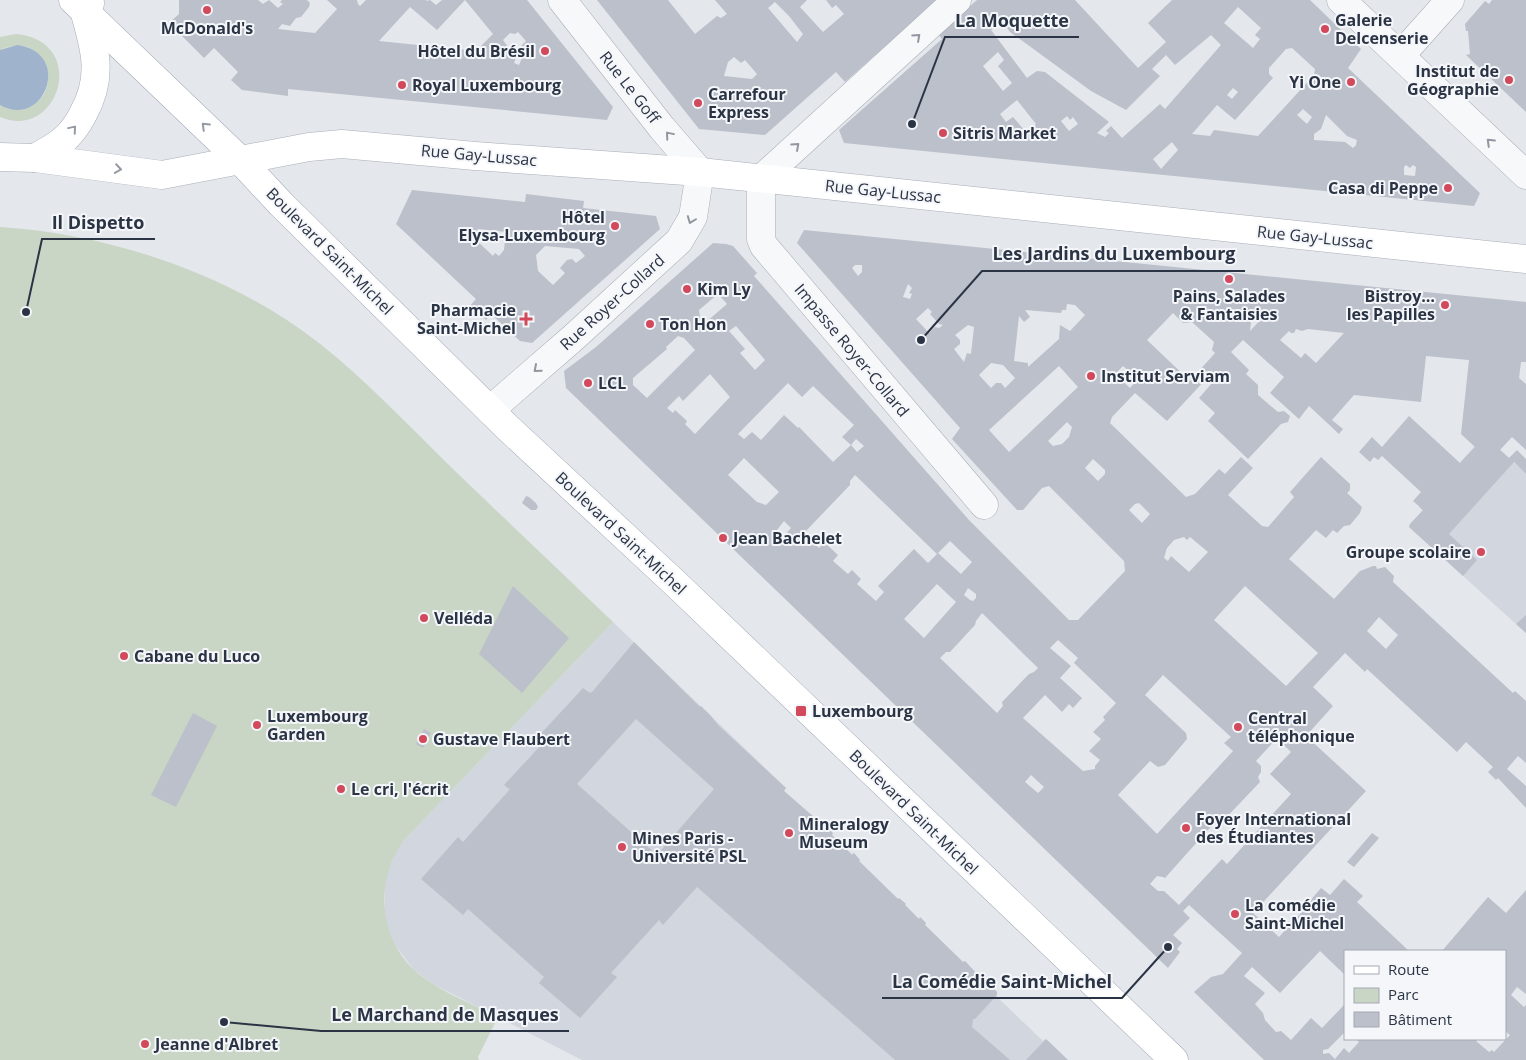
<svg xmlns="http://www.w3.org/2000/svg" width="1526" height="1060" viewBox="0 0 1526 1060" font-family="'Open Sans',sans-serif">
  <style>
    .built { fill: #d2d6de }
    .green { fill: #c9d6c5 }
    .water { fill: #9fb4cc }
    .building { fill: #bbc0ca; fill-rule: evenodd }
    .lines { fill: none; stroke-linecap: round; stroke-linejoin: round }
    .street-casing { stroke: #a9aeb7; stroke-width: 29 }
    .secondary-casing { stroke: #a9aeb7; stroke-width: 29 }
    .primary-casing { stroke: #a3abb8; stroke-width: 29 }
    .street { stroke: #f7f8fa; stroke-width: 28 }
    .secondary { stroke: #fff; stroke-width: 28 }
    .primary { stroke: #fff; stroke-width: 28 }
    .oneway { stroke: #9196a0 }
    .oneway2 { stroke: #959aa2 }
    .poi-dot { fill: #d1495b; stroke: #f4f6f9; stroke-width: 2 }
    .labels { text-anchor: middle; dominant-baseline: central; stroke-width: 4; stroke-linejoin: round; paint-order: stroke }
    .poi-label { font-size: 16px; font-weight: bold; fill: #2b3445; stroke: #f4f6f9; text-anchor: start }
    .street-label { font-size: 16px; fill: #2b3445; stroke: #f4f6f9 }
    .leader { fill: none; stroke: #2b3445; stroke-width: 2 }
    .callout-dot { fill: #2b3445; stroke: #f4f6f9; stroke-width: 2 }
    .callout-label { font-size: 18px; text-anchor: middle; font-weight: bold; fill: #2b3445; stroke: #f4f6f9; stroke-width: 4; stroke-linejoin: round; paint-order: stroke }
  </style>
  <rect width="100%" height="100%" fill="#e4e7ec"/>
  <g class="built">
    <polygon points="1485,435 1526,474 1526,633 1409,527 1410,524 1423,511 1419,507"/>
    <polygon points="613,622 786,788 784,791 815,818 819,823 819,824 824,829 826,827 833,833 832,835 852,854 854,853 860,860 859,861 898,899 899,898 906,904 905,905 919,919 920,917 926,923 925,925 963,962 965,961 990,988 992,987 997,992 996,996 1043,1041 1046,1039 1068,1060 582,1060 433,984 414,970 395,945 388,928 385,913 385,883 389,868 395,855 404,840"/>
  </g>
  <g class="green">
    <path d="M16,34C90,41 59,142 0,117V105C5,107 10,107 15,107C67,112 54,26 0,50V37Z"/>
    <path d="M0,227C110,234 231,274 319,343C367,381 410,427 454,470C507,521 560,571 613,622L404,840C399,849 393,857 390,867C376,906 389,953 423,977C445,994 473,1004 498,1017L478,1057L479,1060H0Z"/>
  </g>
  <path class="water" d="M17,45C73,52 45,130 0,105V50Z"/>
  <g class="building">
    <path d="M179,0H258L263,4L269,0L278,8L283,4L280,2L282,0H307L310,3L309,7L301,17L296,18L290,26L282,24L278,29L315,33L337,9L327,0H357L358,4L360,6L366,0H426L427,1L430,0L436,5L442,0H527L613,107L607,120L288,89V96L242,90L231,80L238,72L214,48L204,58L169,23L179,14ZM465,0L493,34L476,51L379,41L410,7L437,30ZM518,32L526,41L519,48L524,53L519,65L514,63L516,58L503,40L510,33L515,34Z"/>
    <path d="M597,0H668L695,34L717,16L721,18L727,14L715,0H807L800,7L823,32L844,14L836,5L832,8L826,0H937L845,82L836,72L765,135L699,129ZM775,2L789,16L803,34L797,42L768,8ZM734,57L741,63L745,60L757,74L752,79L724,76L728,62Z"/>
    <path d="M977,0H1075L1138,68L1166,42L1148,23L1172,0H1310L1361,49L1348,68L1480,193L1477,200L1474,206L844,143L839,130L942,39L938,34ZM1238,7L1261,28L1255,35L1260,39L1253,48L1224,23ZM1002,21L1010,32L1091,91L1126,110L1160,76L1152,69L1166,55L1175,65L1211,35L1221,45L1165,109L1160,104L1122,138L1111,126L1106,131L1109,133L1105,137L1097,133L1109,122L1045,72L1037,71L1027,78L991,30ZM1292,48L1315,69L1314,75L1258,136L1214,130L1210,136L1192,134L1217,105L1235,120L1273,78L1269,74V68L1286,49ZM998,52L1004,60L998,66L1012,83L1003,91L983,66ZM1233,88L1238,92L1232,99L1227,95ZM1017,100L1036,124L1026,132L1013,117L1006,122L1000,114ZM1303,109L1312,117L1307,124L1297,115ZM1326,115L1347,136L1357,140L1356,145L1353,148L1345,142L1314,140V134L1321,129ZM1067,116L1070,120L1073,117L1078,124L1069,131L1061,121ZM1172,142L1178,150L1161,169L1153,159ZM1406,165L1410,168L1413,165L1416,167L1415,176L1404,175V167Z"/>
    <polygon points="1492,0 1526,0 1526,112 1466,55 1470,54 1468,31 1466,31 1465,24 1485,1 1489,4"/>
    <path d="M412,190L525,202L526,194L584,201L583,208L656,216L660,229L532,343L520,341L491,314L486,320L475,310L472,313L467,309L476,299L396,224ZM478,229L506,232L504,250L499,256L495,253L493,256L474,238ZM545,246L579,249L585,256L576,263L572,259L567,260L560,268L565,273L553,285L538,271L536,255Z"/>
    <path d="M804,230L1526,302V362H1521L1519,378L1526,384V450L1512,437L1500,450L1509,458L1517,450L1526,459V474L1514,462L1449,534L1477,560L1463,576L1409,527L1410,524L1423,510L1413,501L1421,492L1382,456L1378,460L1374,457L1370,462L1359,452L1372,437L1382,447L1409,416L1460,463L1475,447L1461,434L1469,360L1426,356L1421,402L1354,395L1332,420L1343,429L1339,434L1309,406L1299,419L1270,393L1284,377L1243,340L1231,352L1249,370L1246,374L1258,385V395L1278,412L1284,411L1290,416L1288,422L1281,424L1248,459L1208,421L1215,413L1199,398L1212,383L1207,378L1167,421L1135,393L1112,417L1110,423L1186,497L1195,494L1219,469L1225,474L1241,457L1253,468L1228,495L1262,526L1268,527L1294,497L1290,492L1321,457L1350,484V490L1347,493L1362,507L1360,513L1350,525L1344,526L1337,533L1333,530L1326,538L1316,530L1289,559L1334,599L1360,571L1373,566H1376L1377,569L1385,567L1394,576L1393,582L1513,693L1515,691L1526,701V763L1518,756L1507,769L1526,786V808L1498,778L1496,780L1488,772L1493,767L1466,742L1457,752L1367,669L1365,672L1345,653L1313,687L1333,706L1306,736L1366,791L1253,913L1279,937L1310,903L1309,902L1321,888L1330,895L1344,879L1363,896L1357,902L1409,951H1345V975L1320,951L1280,993L1252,967L1244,976L1265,993L1255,1004L1263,1013L1265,1020L1276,1032L1281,1031L1291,1040L1311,1018L1322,1028L1345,1004V1032L1328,1049L1323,1050V1054L1329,1053L1335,1059L1344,1048L1349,1053L1359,1042L1356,1039H1478L1476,1041L1489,1052L1492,1050L1494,1052L1510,1035L1505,1031V951H1442L1488,897L1506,913L1526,890V994L1517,987L1511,995L1524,1007L1526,1005V1060H1264L1194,992L1211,977L1223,974L1242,953L1189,905L1183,911L1190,918L1173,935L1182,943L1177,949L1180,952L1168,968L566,388L564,371L596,347L713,243L726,244L733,246L757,273L754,276L969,520L1069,620H1078L1125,571L1124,561L1049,486L1042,488L1023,510H1017L952,439L960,428L797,243ZM855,265H862V272L858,276L852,268ZM908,284L912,288L909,293L912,294L910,299L903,297ZM718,294L727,304L705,323L700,317L699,310ZM1067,304L1075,305L1085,315L1070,331L1060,325L1059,339L1028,367V363L1014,361L1019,316L1024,322L1030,317L1025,310L1061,313L1062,310H1066ZM928,308L932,312L930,314L939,324L943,325L939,328L935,327L929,333L916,319ZM1173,313L1183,323L1192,322L1214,342L1212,350L1215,353L1190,381L1147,340ZM1252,313L1265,315L1250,331ZM968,325L974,327L971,354L967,353L964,362L954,349L960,344V340L955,335ZM736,326L765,360L755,370L740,353L745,349L729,331ZM1296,329L1302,331L1308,329L1344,333L1316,363L1305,353L1301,358L1280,340L1289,331L1291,333H1294ZM678,336L684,338L695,350L647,398L633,385V378L667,349L666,347ZM991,363L1003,365L1015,378L1005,388L1001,383H996L991,388L979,375ZM1059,366L1078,387L1009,452L989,430ZM1123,366L1138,379L1130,388L1115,374ZM710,374L730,397L695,434L685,424L687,422L686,420L675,410L673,413L667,408L679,396L683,401ZM788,383L802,397L813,386L854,425L842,437L851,445L833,462L799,427L798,428L784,415L761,440L752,432L744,439L738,434ZM1067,422L1072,427L1069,437L1062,444L1053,446L1048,441ZM856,439L864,446L857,452L851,445ZM744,458L779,492L766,505L757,502L728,475ZM1093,459L1105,470V474L1098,481L1085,468ZM855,475L937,554L928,563L914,549L878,586L884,592L876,601L857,584L861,579L852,570L848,574L833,561L838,555L824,542L819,548L804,533L850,485V481ZM1139,503L1150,514L1142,523L1129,510L1135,504ZM784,521L791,528L784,536L777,530ZM1184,537L1187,540L1190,537L1208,552L1189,572L1171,556L1168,561L1164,558L1167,548L1174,540ZM950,541L972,562L961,574L938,553ZM937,584L956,602L924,638L904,619ZM1245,586L1318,653L1286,686L1214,620ZM968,588L976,594V598L973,601L970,600L964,595ZM982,613L1038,668L1034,672L1029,674L1002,702L1003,706L997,713L940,658L946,652H950L975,625L976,621ZM1379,617L1398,635L1386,649L1367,631ZM1058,640L1078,658L1074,663L1116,703L1103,717L1105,720L1093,732L1101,739L1089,751L1100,760L1095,766V769L1083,771L1023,718L1045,695L1062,712L1069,704L1073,708L1082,698L1060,678L1071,666L1050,648ZM1163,675L1231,737L1224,743L1233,751L1157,834L1118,795L1150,761L1158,767L1165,765L1187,739L1186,733L1145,695ZM1277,738L1291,752L1270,774L1291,794L1227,864L1222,859L1179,905L1164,891H1158L1150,884L1157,876L1163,877L1165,878L1215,822H1222L1260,782L1258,777L1261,772V766L1256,761ZM1031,775L1044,787L1038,793L1025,782Z"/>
    <polygon points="526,496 529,497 536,503 538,507 536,510 531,510 522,503"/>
    <polygon points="513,586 569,638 522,693 479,654"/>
    <polygon points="1526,615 1526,633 1516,624"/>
    <path d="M634,642L700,707L701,706L711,716L718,725L786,788L784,791L815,818L819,823L818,824L824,829L826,827L833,833L832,835L852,855L854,853L860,860L859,861L898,899L899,898L906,904L905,905L919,919L920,917L926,923L925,925L963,962L965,961L990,988L992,987L997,992V995L975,1019H973L972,1027L1010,1060H895L697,887L663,925L659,920L611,973L617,977L580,1018L539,983L544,977L468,909L463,915L421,879L458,837L463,842L511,788L509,789L504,785L542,744L536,739L583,688L590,693L593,691ZM636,719L714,789L657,855L577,784Z"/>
    <polygon points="193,713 217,726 176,807 151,795"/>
    <polygon points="424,729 431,733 423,748 416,744"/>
    <polygon points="1372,833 1379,838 1354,867 1347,862"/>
    <polygon points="1046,1039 1068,1060 1026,1060"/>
  </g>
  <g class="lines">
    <g class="street-casing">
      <g id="street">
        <polyline points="957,0 761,179 761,239 764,246 984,505"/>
        <polyline points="1341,0 1526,175"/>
        <polyline points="1401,55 1450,0"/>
        <polyline points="490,410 573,338 679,241 693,217 700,172 662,128 562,0"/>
      </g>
    </g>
    <g class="secondary-casing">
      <g id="secondary">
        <polyline points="0,157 35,158 162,175 309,147 342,144 475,156 700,172 1526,259"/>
        <path d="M35,158C44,153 53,148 61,142C70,135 78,124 83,114C104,77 95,48 84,10L90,3"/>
      </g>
    </g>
    <g class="primary-casing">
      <polyline id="primary" points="73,0 240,160 281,204 507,427 676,584 1174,1060"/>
    </g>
    <use href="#street" class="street"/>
    <use href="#secondary" class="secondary"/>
    <use href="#primary" class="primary"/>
  </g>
  <defs><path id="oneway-chevron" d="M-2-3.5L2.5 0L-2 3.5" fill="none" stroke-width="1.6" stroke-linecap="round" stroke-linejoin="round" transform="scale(1.25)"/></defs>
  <g class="oneway">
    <use href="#oneway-chevron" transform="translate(917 37) rotate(-42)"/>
    <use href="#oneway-chevron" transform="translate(669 135) rotate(-130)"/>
    <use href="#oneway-chevron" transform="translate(1490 142) rotate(-136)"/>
    <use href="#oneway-chevron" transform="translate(796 146) rotate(-42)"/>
    <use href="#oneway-chevron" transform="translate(691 220) rotate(111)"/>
    <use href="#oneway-chevron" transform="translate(537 369) rotate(139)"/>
  </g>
  <g class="oneway2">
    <use href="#oneway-chevron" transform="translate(205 126) rotate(-136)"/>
    <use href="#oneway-chevron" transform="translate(73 129) rotate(-50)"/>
    <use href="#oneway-chevron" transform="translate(118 169) rotate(8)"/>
  </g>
  <g class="poi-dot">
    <circle cx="207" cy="10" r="5"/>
    <circle cx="1325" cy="29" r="5"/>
    <circle cx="545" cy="51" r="5"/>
    <circle cx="1509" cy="80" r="5"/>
    <circle cx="1351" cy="82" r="5"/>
    <circle cx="402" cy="85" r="5"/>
    <circle cx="698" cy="103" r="5"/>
    <circle cx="943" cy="133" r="5"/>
    <circle cx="1448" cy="188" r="5"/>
    <circle cx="615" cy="226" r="5"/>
    <circle cx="1229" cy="279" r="5"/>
    <circle cx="687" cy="289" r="5"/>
    <circle cx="1445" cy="305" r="5"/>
    <path d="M523.5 311.5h5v5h5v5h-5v5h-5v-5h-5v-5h5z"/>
    <circle cx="650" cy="324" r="5"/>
    <circle cx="1091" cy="376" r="5"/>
    <circle cx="588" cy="383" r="5"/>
    <circle cx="723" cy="538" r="5"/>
    <circle cx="1481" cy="552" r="5"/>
    <circle cx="424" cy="618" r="5"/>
    <circle cx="124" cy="656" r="5"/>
    <rect x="795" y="705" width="12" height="12" rx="2.5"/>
    <circle cx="257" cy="725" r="5"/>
    <circle cx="1238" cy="727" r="5"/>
    <circle cx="423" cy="739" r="5"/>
    <circle cx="341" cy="789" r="5"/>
    <circle cx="1186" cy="828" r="5"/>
    <circle cx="789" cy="833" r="5"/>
    <circle cx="622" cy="847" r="5"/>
    <circle cx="1235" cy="914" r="5"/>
    <circle cx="145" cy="1044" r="5"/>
  </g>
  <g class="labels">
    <g class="poi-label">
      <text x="1335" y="20">Galerie<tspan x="1335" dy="18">Delcenserie</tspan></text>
      <text x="207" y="28" text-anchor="middle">McDonald's</text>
      <text x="535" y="51" text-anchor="end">Hôtel du Brésil</text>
      <text x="1499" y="71" text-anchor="end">Institut de<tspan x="1499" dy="18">Géographie</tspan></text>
      <text x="1341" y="82" text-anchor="end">Yi One</text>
      <text x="412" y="85">Royal Luxembourg</text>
      <text x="708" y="94">Carrefour<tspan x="708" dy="18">Express</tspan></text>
      <text x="953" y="133">Sitris Market</text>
      <text x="1438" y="188" text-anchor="end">Casa di Peppe</text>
      <text x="605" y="217" text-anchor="end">Hôtel<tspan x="605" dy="18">Elysa-Luxembourg</tspan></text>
      <text x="697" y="289">Kim Ly</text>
      <text x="1229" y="296" text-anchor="middle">Pains, Salades<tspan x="1229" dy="18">&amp; Fantaisies</tspan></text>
      <text x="1435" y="296" text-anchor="end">Bistroy…<tspan x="1435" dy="18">les Papilles</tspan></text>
      <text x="516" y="310" text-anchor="end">Pharmacie<tspan x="516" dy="18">Saint-Michel</tspan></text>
      <text x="660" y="324">Ton Hon</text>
      <text x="1101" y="376">Institut Serviam</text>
      <text x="598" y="383">LCL</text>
      <text x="733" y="538">Jean Bachelet</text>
      <text x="1471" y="552" text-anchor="end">Groupe scolaire</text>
      <text x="434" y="618">Velléda</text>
      <text x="134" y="656">Cabane du Luco</text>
      <text x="812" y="711">Luxembourg</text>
      <text x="267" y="716">Luxembourg<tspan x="267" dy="18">Garden</tspan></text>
      <text x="1248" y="718">Central<tspan x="1248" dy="18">téléphonique</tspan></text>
      <text x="433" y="739">Gustave Flaubert</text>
      <text x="351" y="789">Le cri, l'écrit</text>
      <text x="1196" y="819">Foyer International<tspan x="1196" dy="18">des Étudiantes</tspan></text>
      <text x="799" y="824">Mineralogy<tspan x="799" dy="18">Museum</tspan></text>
      <text x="632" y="838">Mines Paris -<tspan x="632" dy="18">Université PSL</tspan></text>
      <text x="1245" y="905">La comédie<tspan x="1245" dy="18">Saint-Michel</tspan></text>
      <text x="155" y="1044">Jeanne d'Albret</text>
    </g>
    <g class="street-label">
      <text transform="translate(630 87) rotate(52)">Rue Le Goff</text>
      <text transform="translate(479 155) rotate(5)">Rue Gay-Lussac</text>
      <text transform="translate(883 191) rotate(6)">Rue Gay-Lussac</text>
      <text transform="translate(1315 237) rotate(6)">Rue Gay-Lussac</text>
      <text transform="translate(330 251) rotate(45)">Boulevard Saint-Michel</text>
      <text transform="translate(612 302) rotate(-42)">Rue Royer-Collard</text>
      <text transform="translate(852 350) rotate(50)">Impasse Royer-Collard</text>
      <text transform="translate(621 533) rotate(43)">Boulevard Saint-Michel</text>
      <text transform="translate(914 812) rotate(44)">Boulevard Saint-Michel</text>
    </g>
  </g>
  <path class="leader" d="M912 124L945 37H1079M26 312L42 239H155M921 340L982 271H1245M1168 947L1122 998H882M224 1022L321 1031H569"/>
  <g class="callout-dot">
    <circle cx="912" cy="124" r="5"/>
    <circle cx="26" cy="312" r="5"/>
    <circle cx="921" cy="340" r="5"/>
    <circle cx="1168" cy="947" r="5"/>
    <circle cx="224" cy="1022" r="5"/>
  </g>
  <g class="callout-label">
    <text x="1012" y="27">La Moquette</text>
    <text x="98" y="229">Il Dispetto</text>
    <text x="1114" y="260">Les Jardins du Luxembourg</text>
    <text x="1002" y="988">La Comédie Saint-Michel</text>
    <text x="445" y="1021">Le Marchand de Masques</text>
  </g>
  <rect x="1344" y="950" width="162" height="90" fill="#f4f6f9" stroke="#a4a8b1"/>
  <rect x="1354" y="966" width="25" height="8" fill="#ffffff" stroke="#a4a8b1"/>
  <text x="1388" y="975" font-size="15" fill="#2b3445">Route</text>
  <rect x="1354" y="988" width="25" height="15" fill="#c9d6c5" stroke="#a4a8b1"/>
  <text x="1388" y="1000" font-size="15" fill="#2b3445">Parc</text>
  <rect x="1354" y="1012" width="25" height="15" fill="#bbc0ca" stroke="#a4a8b1"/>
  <text x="1388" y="1025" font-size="15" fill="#2b3445">Bâtiment</text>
</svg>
